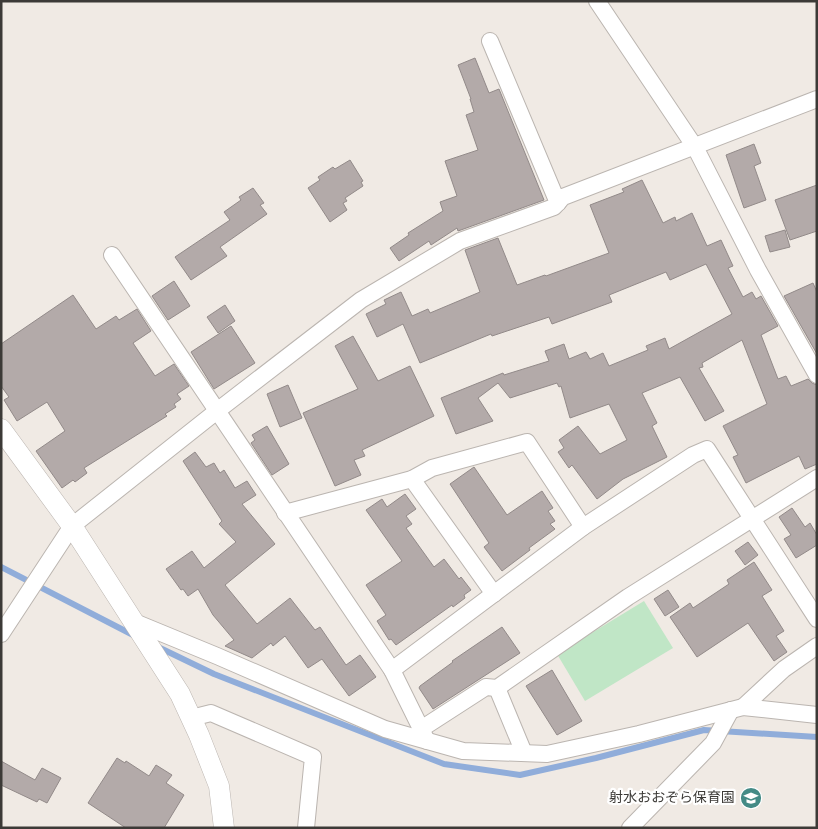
<svg xmlns="http://www.w3.org/2000/svg" width="818" height="829" viewBox="0 0 818 829" font-family="'Source Sans 3','Noto Sans JP',sans-serif">
  <style>
    .green { fill: #c0e6c6 }
    .lines { fill: none; stroke-linecap: round; stroke-linejoin: round }
    .stream { stroke: #90adda; stroke-width: 6 }
    .building { fill: #b3aaa9; stroke: #928a89 }
    .minor-casing { stroke: #bbb5b0; stroke-width: 18 }
    .tertiary-casing { stroke: #bbb5b0; stroke-width: 21 }
    .minor { stroke: #fff; stroke-width: 16 }
    .tertiary { stroke: #fff; stroke-width: 20 }
    .labels { text-anchor: middle; dominant-baseline: central; stroke-width: 4.5; stroke-linejoin: round; paint-order: stroke }
    .poi-label { font-size: 14px; fill: #3c3a37; stroke: #fff; text-anchor: end }
  </style>
  <rect width="100%" height="100%" fill="#f0eae4"/>
  <polygon class="green" points="644,601 673,648 585,701 557,654"/>
  <g class="lines">
    <g class="stream">
      <polyline points="1,567 135,636"/>
      <polyline points="158,647 214,674 444,764 520,775 596,758 704,730 817,737"/>
    </g>
  </g>
  <g class="building">
    <polygon points="475,58 489,93 499,89 544,200 458,231 457,228 431,245 429,241 399,261 390,248 409,235 408,233 443,211 440,202 457,196 445,161 478,150 466,115 474,112 470,99 471,99 458,65"/>
    <polygon points="754,144 761,163 754,166 766,200 744,208 726,155"/>
    <polygon points="350,160 363,181 361,182 363,186 345,198 347,201 343,203 347,210 330,222 308,188 320,180 318,177 333,167 335,169"/>
    <polygon points="642,180 663,223 675,217 676,221 692,213 707,246 721,240 733,266 728,268 743,297 752,292 756,299 761,296 778,326 761,335 778,379 786,376 791,386 808,379 812,383 817,385 817,464 805,469 799,456 746,483 733,457 738,455 723,426 767,404 742,340 702,363 703,367 699,368 724,411 705,421 680,377 642,393 657,423 652,426 667,457 623,479 597,499 572,465 569,468 558,452 564,448 559,440 578,426 600,454 627,440 609,404 570,418 561,386 559,387 557,383 510,398 498,383 478,398 493,421 456,434 441,398 503,373 504,375 549,361 545,351 564,344 569,359 586,352 590,359 603,353 609,366 648,350 646,346 665,338 669,349 732,314 706,264 670,280 666,272 609,295 612,302 552,324 549,317 492,336 491,334 420,363 403,324 377,337 366,314 386,304 384,300 401,292 412,316 428,309 430,313 480,292 465,250 498,238 517,285 545,275 546,276 609,253 590,205 624,192 622,189"/>
    <polygon points="817,185 817,231 790,240 775,200"/>
    <polygon points="253,188 264,203 260,205 267,214 220,247 227,256 191,280 175,257 230,220 224,212 241,200 239,197"/>
    <polygon points="785,230 790,247 770,252 765,236"/>
    <polygon points="174,281 190,306 168,320 152,296"/>
    <polygon points="813,283 817,292 817,354 784,296"/>
    <polygon points="73,295 96,329 116,316 119,320 137,309 151,331 133,343 155,376 174,364 189,386 177,394 181,399 174,404 176,407 165,414 167,416 84,468 87,473 75,482 73,480 62,488 36,451 65,431 47,402 17,421 4,400 9,397 1,386 1,344"/>
    <polygon points="225,305 235,321 218,333 207,317"/>
    <polygon points="231,326 255,363 214,389 191,352"/>
    <polygon points="353,336 378,381 410,366 434,416 362,450 365,456 354,460 361,475 335,486 303,413 358,389 335,346"/>
    <polygon points="288,385 302,418 280,427 267,394"/>
    <polygon points="267,426 289,464 272,475 251,443 255,440 252,435"/>
    <polygon points="195,452 206,467 214,463 220,473 224,470 235,488 247,481 256,495 242,504 275,544 225,585 257,624 290,598 315,630 320,627 346,665 360,655 376,677 349,696 322,659 308,668 285,636 273,646 271,643 252,658 225,646 234,640 213,615 198,589 188,596 183,589 181,590 166,569 192,551 204,568 236,542 219,524 222,521 183,461"/>
    <polygon points="474,467 507,515 542,491 553,508 548,511 555,521 550,524 555,529 529,548 530,550 502,571 484,547 489,543 450,484"/>
    <polygon points="405,494 416,509 406,516 412,524 406,528 434,567 444,559 459,579 461,577 471,590 464,595 465,598 453,607 452,605 396,645 391,639 389,640 377,621 386,615 366,585 402,561 366,510 382,499 387,507"/>
    <polygon points="792,508 805,527 810,523 817,535 817,545 796,558 784,539 791,535 779,517"/>
    <polygon points="748,542 758,555 745,565 735,551"/>
    <polygon points="754,562 772,590 762,596 784,631 776,636 787,652 774,661 748,623 697,657 670,617 690,603 693,608 729,584 727,580"/>
    <polygon points="668,590 679,607 665,616 654,599"/>
    <polygon points="502,627 520,653 433,709 419,688 420,686 453,662 452,661"/>
    <polygon points="552,670 582,721 557,735 526,686"/>
    <polygon points="117,758 125,763 126,761 149,776 156,765 172,775 166,783 184,795 164,828 126,828 88,803"/>
    <polygon points="1,761 35,780 42,768 61,778 47,803 39,799 37,802 1,785"/>
  </g>
  <g class="lines">
    <g class="minor-casing">
      <g id="minor">
        <polyline points="597,1 695,147 758,270 817,375"/>
        <polyline points="490,41 558,203"/>
        <polyline points="112,255 392,670 427,741"/>
        <polyline points="412,479 494,594"/>
        <polyline points="285,513 412,479 432,468 527,442 583,527"/>
        <polyline points="132,621 217,656 385,729 463,751 547,754 639,734 743,707"/>
        <polyline points="1,634 72,526 217,411 361,300 460,241 554,207 563,197 817,99"/>
        <polyline points="817,646 784,669 743,707 817,715"/>
        <polyline points="392,670 583,527 693,455 707,449 817,619"/>
        <polyline points="497,688 524,753"/>
        <polyline points="191,718 211,713 313,757 306,828"/>
        <polyline points="421,729 486,687 497,688 628,597 817,478"/>
        <polyline points="630,828 713,743 731,710"/>
      </g>
    </g>
    <g class="tertiary-casing">
      <polyline id="tertiary" points="1,429 72,526 180,694 199,735 219,786 224,828"/>
    </g>
    <use href="#minor" class="minor"/>
    <use href="#tertiary" class="tertiary"/>
  </g>
  <defs>
    <g id="school-disc" transform="scale(1.125)"><circle r="9.5" fill="#448b86" stroke="#fff"/><path d="M0-5L7-2L0 1L-7-2ZM-4 1L0 2.5L4 1V4Q0 6-4 4Z" fill="#fff"/></g>
  </defs>
  <g fill-rule="evenodd">
    <use href="#school-disc" x="751" y="798"/>
  </g>
  <g class="labels">
    <g class="poi-label">
      <text x="735" y="798">射水おおぞら保育園</text>
    </g>
  </g>
  <rect width="818" height="829" fill="none" stroke="#3c3a37" stroke-width="5"/>
</svg>
